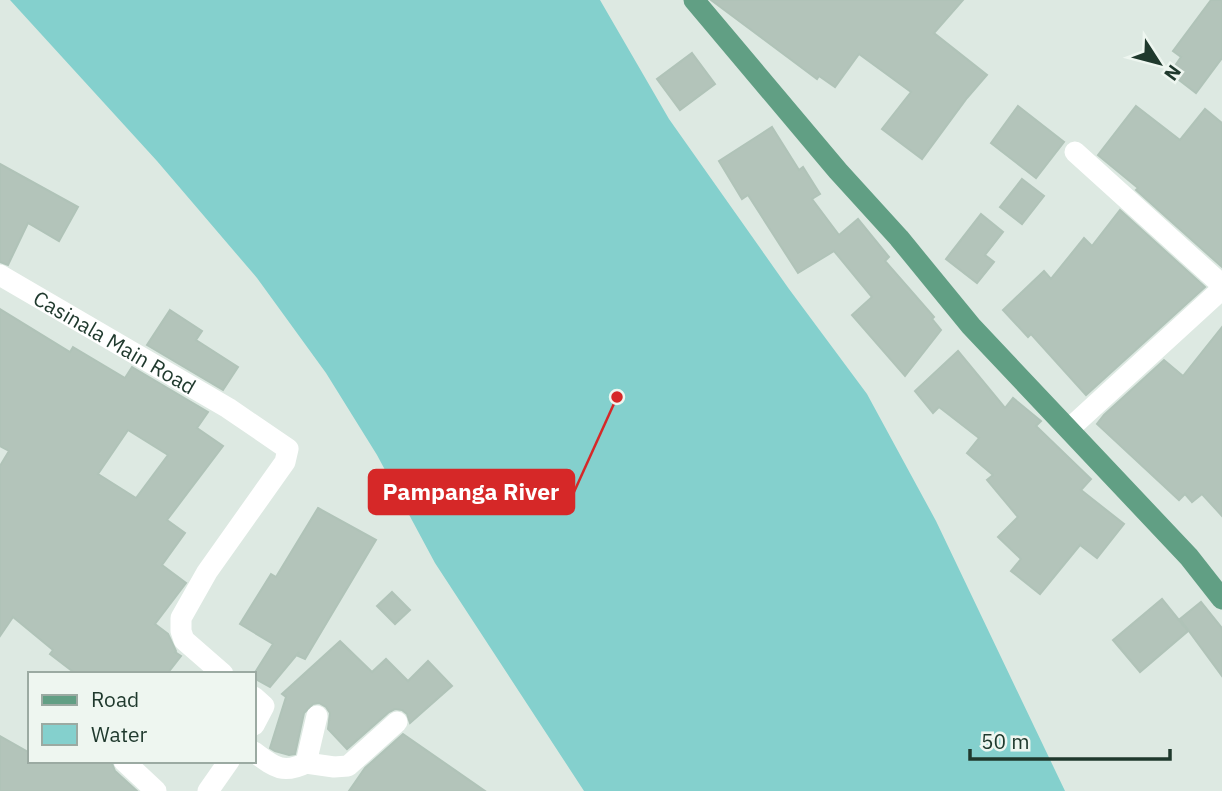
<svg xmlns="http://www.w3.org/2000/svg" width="1222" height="791" viewBox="0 0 1222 791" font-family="'IBM Plex Sans',sans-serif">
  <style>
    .water { fill: #84d0cd }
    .building { fill: #b3c4ba; stroke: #b0c3b8; stroke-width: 2; fill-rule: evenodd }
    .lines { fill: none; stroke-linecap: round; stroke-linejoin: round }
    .minor { stroke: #fff; stroke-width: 21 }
    .major { stroke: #619f84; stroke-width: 21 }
    .labels { text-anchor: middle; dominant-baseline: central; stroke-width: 5; stroke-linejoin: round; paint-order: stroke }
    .street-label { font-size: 21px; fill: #1f392d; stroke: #eef6f0 }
    .leader { fill: none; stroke: #d62828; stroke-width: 2.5 }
    .callout-dot { fill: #d62828; stroke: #eef6f0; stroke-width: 2.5 }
    .callout { fill: #d62828; stroke: #d62828; stroke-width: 2.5 }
    .callout-label { font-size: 23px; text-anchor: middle; font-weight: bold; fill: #fff }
  </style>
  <rect width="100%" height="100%" fill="#dde9e2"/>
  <polygon class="water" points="10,0 600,0 669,119 789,289 867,394 936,521 1065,791 584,791 435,563 377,455 326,373 257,278 157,161"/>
  <g class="building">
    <polygon points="711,0 963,0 934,33 987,75 967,98 922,159 882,129 911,92 859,54 835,87 819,76 817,79"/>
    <polygon points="1211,0 1222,0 1222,58 1196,93 1170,73 1181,57 1173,51"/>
    <polygon points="692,53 715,84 680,110 657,79"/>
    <polygon points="1018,106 1064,142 1036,178 991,143"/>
    <polygon points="1136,106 1180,140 1205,109 1222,123 1222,267 1136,190 1138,188 1098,155"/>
    <polygon points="772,127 799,170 803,167 820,194 812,199 839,235 858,219 889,257 885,261 934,317 932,319 941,330 905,376 852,315 872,297 834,251 798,273 748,195 742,199 719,161"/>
    <polygon points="0,164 78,207 59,241 28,223 8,265 0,262"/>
    <polygon points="1022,179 1044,196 1022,224 1000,207"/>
    <polygon points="1120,210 1205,287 1086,395 1031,334 1028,337 1003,310 1044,271 1051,279 1084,238 1092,246"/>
    <polygon points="981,214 1003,232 985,255 994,262 977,283 946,259"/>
    <path d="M0,309L70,352L73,347L125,378L132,367L208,412L197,428L223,446L167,520L185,533L162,565L186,583L155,624L168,634L176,651L175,652L181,656L167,674H76L50,654L53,650L13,617L0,636V466L9,451L0,446ZM128,430L168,455L136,498L98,474Z"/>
    <polygon points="170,310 202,331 196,340 238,367 223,390 147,345"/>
    <polygon points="1222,327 1222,516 1202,494 1192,502 1185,494 1179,500 1097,424 1104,415 1164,360 1183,376"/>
    <polygon points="958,351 1005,408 1013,398 1041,421 1036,426 1091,479 1081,490 1124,524 1097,558 1080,545 1040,594 1011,571 1021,559 998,537 1018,517 987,480 993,475 967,453 979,438 939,407 933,413 915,391"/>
    <polygon points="318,508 376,540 305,659 298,656 299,652 270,687 254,678 254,674 273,644 240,624 271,574 276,577"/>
    <polygon points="392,592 410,610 395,624 377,606"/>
    <polygon points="1162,599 1188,631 1140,672 1113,640"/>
    <polygon points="1201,602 1222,628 1222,676 1180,619"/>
    <polygon points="340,641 372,672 386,659 408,681 428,661 452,686 410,723 407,714 402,710 395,709 389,712 347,749 328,729 330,713 326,707 319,703 313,704 304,713 295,754 289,755 275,751 270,748 286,697 282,694"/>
    <polygon points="403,734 485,791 349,791 365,768"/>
    <polygon points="0,736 30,753 30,761 111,761 115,771 137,791 0,791"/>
  </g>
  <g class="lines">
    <g class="minor">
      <polyline points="1075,152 1222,285"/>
      <path id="s1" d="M0,275L228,408L288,449L285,462L207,572L181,618V631L184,640L223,674"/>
      <polyline points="1069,429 1222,289"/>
      <polyline points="254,697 264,706 254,725"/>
      <path d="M254,752C273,766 282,775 306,763L317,716"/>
      <polyline points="124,761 156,791"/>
      <polyline points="306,763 334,767 348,766 397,722"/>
      <polyline points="208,791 229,761"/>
    </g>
    <polyline class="major" points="694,0 838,171 899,238 971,326 1189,557 1222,599"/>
  </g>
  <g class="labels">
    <g class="street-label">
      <text stroke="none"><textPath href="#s1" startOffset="133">Casinala Main Road</textPath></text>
    </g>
  </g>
  <path class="leader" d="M617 397L574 492"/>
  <circle class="callout-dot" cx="617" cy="397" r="7"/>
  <rect class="callout" x="369" y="470" width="205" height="44" rx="7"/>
  <g class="callout-label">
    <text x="471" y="500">Pampanga River</text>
  </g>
  <rect x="28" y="672" width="228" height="91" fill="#eef6f0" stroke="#9baaa2" stroke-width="2"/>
  <rect x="42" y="695" width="35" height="10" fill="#619f84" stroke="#9baaa2" stroke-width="2"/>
  <text x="91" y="707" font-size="21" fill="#1f392d">Road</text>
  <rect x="42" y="724" width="35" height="21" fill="#84d0cd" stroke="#9baaa2" stroke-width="2"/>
  <text x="91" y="742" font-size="21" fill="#1f392d">Water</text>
  <g transform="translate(1159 63) rotate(126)" stroke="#eef6f0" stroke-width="5" paint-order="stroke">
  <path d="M0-5L12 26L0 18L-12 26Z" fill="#1f392d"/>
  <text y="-10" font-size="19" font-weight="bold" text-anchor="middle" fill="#1f392d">N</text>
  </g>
  <path d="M970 749v10h200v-10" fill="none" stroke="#1f392d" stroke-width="3.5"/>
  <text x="981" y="749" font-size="21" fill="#1f392d" stroke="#eef6f0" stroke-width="5" paint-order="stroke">50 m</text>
</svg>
